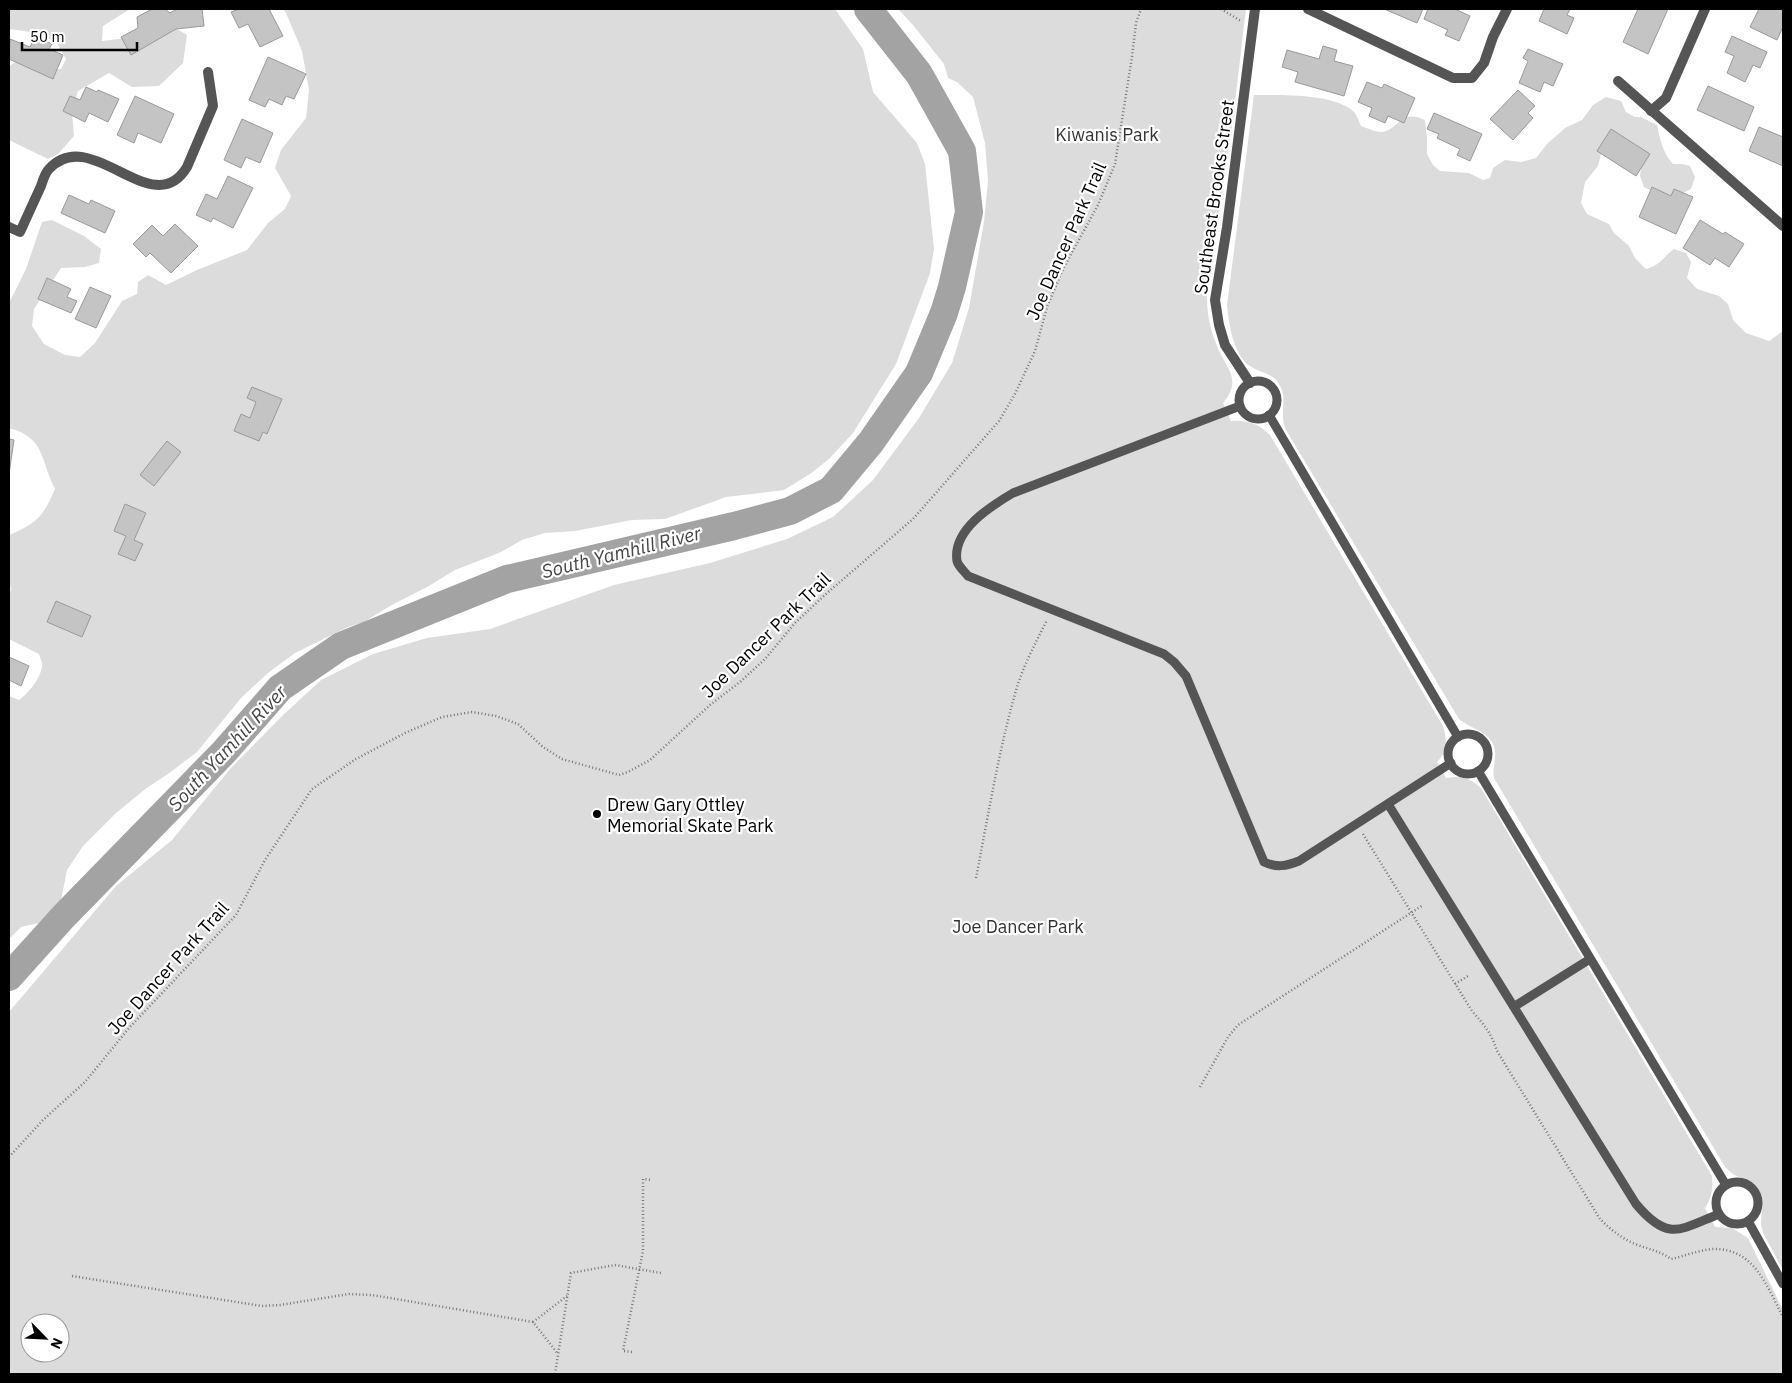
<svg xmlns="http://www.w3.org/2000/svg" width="1792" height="1383" viewBox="0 0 1792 1383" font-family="'IBM Plex Sans',sans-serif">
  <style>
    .green { fill: #dcdcdc; fill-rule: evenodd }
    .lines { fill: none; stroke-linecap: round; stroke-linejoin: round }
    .river { stroke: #a3a3a3; stroke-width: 28 }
    .building { fill: #c4c4c4; stroke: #999 }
    .path { stroke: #777; stroke-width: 2.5; stroke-dasharray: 1 2.5; stroke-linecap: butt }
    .lane { stroke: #555; stroke-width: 9 }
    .street { stroke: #555; stroke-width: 10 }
    .poi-dot { fill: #000; stroke: #fff; stroke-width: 2 }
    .labels { text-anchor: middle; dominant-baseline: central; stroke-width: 4.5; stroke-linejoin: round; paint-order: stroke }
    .park-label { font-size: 18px; fill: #333; stroke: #fff }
    .street-label { font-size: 18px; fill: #000; stroke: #fff }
    .poi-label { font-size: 18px; fill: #000; stroke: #fff; text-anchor: start }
    .water-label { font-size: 19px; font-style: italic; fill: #444; stroke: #fff }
  </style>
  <rect width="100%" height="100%" fill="#fff"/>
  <g class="green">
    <polygon points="9,9 130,9 103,26 102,41 135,37 172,26 187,35 183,63 159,86 132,87 109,73 78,91 72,111 74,136 58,154 48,159 9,140 9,67 12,64 23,58 44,70 61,69 66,59 57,43 38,33 9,29"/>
    <path d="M283,9H835L863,49L873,92L917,143L925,164L934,249L930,273L896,364L853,433L829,459L810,474L784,490L726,497L665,519L632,520L575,531L545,533L522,540L499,553L455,570L429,586L390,606L364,622L348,627L295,653L268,673L241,698L197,752L172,771L144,790L115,814L83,846L67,870L60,906L56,916L47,921L21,927L9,939V696L19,700C28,694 41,678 42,666C43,663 40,658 39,654L9,639V593L11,590L9,578V535C37,523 43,517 55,489C40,460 46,438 9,428V303L26,269L42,222L52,220L84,236L101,249L99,263L85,267L61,268L34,309L32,326L44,344L65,355L80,357L95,343L122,301L137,294L138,282L148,275L166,285L197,270L247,250L268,223L285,209L291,196L275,168L281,150L306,118L309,90L302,51L286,13Z"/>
    <path d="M898,9H1246L1233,119L1207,297C1207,313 1210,329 1216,343C1224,367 1244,378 1223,403L1231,421C1246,420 1260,424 1270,435L1443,726C1447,739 1448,752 1437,762L1446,778C1460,775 1471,778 1481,788L1712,1176C1713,1188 1712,1198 1705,1208L1715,1227L1732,1228L1748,1238L1783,1310V1374H9V1012L116,886L172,840L230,769L282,716L321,680L373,654L427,638L490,629L614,585L710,563L787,539L833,517L873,480L919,418L952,363L969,308L984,222L988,181L985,143L973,97L957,82L948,78L944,64L913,25ZM30,1323H60V1353H30Z"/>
    <path d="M1254,95C1280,95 1335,93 1354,112C1357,115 1359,122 1361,126C1367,128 1375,132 1381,132C1400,130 1399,108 1425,120L1427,139V154L1433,165L1440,171L1469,173L1483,180L1490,178L1493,168L1505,160L1521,162L1536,158L1547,144L1565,128L1582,120L1593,105L1606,97L1621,101L1626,112L1635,117H1641L1657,125C1660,140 1663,153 1673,164H1682L1690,166L1695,177L1691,189L1676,196L1655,193L1644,187L1640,176L1642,158L1603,147L1598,166L1585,182L1581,203L1587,214L1609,224L1614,233L1629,246L1635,258L1646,269C1661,265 1662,258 1674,249L1686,253L1691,262L1687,278L1697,289L1719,296L1728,304L1733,320L1746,333L1769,341L1783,331V1270L1763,1233L1761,1224L1762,1198L1758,1189L1742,1178L1734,1175L1725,1167L1494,778C1492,769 1496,761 1495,751C1493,732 1472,730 1459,719L1286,430C1279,416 1287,402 1281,388C1275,373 1262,374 1250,366C1233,355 1229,324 1227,305Z"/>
  </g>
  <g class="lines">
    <polyline class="river" points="9,977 63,917 224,752 280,688 341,646 507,579 734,526 790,511 831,490 871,442 919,373 944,313 952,287 969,212 962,151 919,74 868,9"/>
  </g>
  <g class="building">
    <polygon points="152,9 165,9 170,13 177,9 202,9 204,26 176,29 131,55 121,37 138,28 137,17"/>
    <polygon points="239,9 269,9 283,36 260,47 248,24 239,28 231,12"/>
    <polygon points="1384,9 1423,9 1417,23"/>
    <polygon points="1428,9 1455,9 1470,16 1459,41 1445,35 1448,30 1424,19"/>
    <polygon points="1544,9 1570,9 1567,15 1574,18 1567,34 1539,21"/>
    <polygon points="1638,9 1668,9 1648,54 1623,42"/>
    <polygon points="1759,9 1783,9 1783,27 1777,40 1750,27"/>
    <polygon points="35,36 52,44 49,49 63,55 53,79 9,59 10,39 30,47"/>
    <polygon points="1732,36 1767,52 1760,68 1753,65 1745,82 1727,73 1734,56 1725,52"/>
    <polygon points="1323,46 1337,50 1334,61 1353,66 1344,96 1295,82 1298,72 1282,67 1287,50 1319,59"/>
    <polygon points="1528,49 1563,64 1553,86 1544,82 1540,92 1519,83 1528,61 1523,58"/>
    <polygon points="268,57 306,74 294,99 286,96 282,105 269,99 265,107 249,100"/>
    <polygon points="1367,82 1382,88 1384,84 1415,98 1404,123 1388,116 1385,123 1369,116 1372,108 1358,102"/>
    <polygon points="1708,86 1754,107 1744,131 1697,110"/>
    <polygon points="86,87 97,92 98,90 119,99 108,122 89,113 85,122 63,111 70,96 80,100"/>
    <polygon points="1518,90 1535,106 1528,113 1533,118 1513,140 1490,119"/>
    <polygon points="135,96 174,114 161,143 138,133 134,143 117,135"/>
    <polygon points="1434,113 1482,134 1470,161 1457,155 1460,149 1437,138 1439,134 1427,129"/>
    <polygon points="242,119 273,133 260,163 246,157 241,168 224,160"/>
    <polygon points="1759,127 1783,137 1783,166 1749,151"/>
    <polygon points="1611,129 1650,154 1636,176 1597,151"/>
    <polygon points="228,176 253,188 233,228 213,218 211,222 196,215 206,194 217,199"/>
    <polygon points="1652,187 1671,196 1674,189 1693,197 1676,234 1639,217"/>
    <polygon points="69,195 89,204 91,200 115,211 105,233 61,213"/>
    <polygon points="1700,220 1723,234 1725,232 1744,244 1729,267 1715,258 1710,265 1683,248"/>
    <polygon points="175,224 198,246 171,273 150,253 146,257 133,244 152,225 163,236"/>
    <polygon points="47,278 71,289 67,297 77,301 71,313 38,299"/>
    <polygon points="90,287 111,296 96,328 75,319"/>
    <polygon points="252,387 282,399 267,434 263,432 259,441 234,431 241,414 250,418 256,402 247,398"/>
    <polygon points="9,439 14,440 9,474"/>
    <polygon points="167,441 181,452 154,486 140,475"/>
    <polygon points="125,504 146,513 134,540 143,544 135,561 118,554 126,536 114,531"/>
    <polygon points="56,601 91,616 82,637 47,622"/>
    <polygon points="9,657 29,666 21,686 9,680"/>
  </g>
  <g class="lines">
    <g class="path">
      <polyline points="1221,9 1241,21"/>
      <path d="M1363,834L1472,1011C1484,1025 1491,1032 1497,1051L1600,1219C1610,1229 1621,1238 1635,1244C1648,1249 1660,1251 1671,1259C1685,1256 1699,1250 1713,1249C1755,1248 1767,1287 1783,1317"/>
      <path d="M976,878C988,817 998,754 1015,694C1022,668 1035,644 1047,620"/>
      <polyline points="1455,984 1468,976"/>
      <polyline points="1200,1087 1228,1037 1238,1025 1423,905"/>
      <polyline points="9,1157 43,1120 85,1082 129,1028 236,915 265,860 312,789 356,759 405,733 442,717 472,712 496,716 518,724 543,747 562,759 619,775 628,772 650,760 710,705 740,682 765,659 795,623 826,594 913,519 999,421 1015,394 1035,351 1047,307 1064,267 1098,205 1115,164 1132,57 1136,23 1141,9"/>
      <polyline points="72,1276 262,1306 280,1305 349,1294 372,1295 533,1322 558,1354"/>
      <polyline points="533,1322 567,1296"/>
      <polyline points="632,1352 623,1351 643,1251 643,1179 652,1180"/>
      <polyline points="555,1374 571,1273 615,1265 661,1273"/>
    </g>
    <g class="lane">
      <circle cx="1258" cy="400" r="19"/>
      <path d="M1240,406L1013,493C991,506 952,530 957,561C958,566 965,572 968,576L1164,654L1174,662L1186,676L1264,862C1277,868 1286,866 1299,861L1451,763"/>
      <polyline points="1269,415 1458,737"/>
      <circle cx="1468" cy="754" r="20"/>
      <polyline points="1478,771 1726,1185"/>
      <path d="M1388,804L1636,1204C1668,1242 1679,1230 1719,1214"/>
      <polyline points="1515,1006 1590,959"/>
      <circle cx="1737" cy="1203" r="21"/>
      <polyline points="1748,1221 1783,1284"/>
    </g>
    <g class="street">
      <polyline points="1308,9 1453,78 1472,78 1484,63 1493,37 1507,9"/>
      <polyline points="1618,81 1783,226"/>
      <polyline points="1651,111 1666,98 1705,9"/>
      <path d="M9,227L20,232C27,217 34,201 41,186C43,180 45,173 49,169C91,123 153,224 187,167L213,106L208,72"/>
      <polyline points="1250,383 1225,345 1219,325 1215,300 1227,227 1255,9"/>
    </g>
  </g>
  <circle class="poi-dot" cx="597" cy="814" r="5"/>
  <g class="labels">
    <g class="park-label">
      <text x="1107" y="134">Kiwanis Park</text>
      <text x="1018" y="926">Joe Dancer Park</text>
    </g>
    <g class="street-label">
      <text transform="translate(1214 197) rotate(-82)">Southeast Brooks Street</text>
      <text transform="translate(1066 241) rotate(-66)">Joe Dancer Park Trail</text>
      <text transform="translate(766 635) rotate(-44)">Joe Dancer Park Trail</text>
      <text transform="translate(168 968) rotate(-48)">Joe Dancer Park Trail</text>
    </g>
    <g class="poi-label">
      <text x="607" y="804">Drew Gary Ottley<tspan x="607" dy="21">Memorial Skate Park</tspan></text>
    </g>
    <g class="water-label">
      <text transform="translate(621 552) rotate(-14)">South Yamhill River</text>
      <text transform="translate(227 748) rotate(-47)">South Yamhill River</text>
    </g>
  </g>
  <rect width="1792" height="1383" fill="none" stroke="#000000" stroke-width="20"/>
  <g transform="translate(45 1338) rotate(114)"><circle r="24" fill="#ffffff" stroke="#999999"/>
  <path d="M0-4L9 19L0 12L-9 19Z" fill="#000000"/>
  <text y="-8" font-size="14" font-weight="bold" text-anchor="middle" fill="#000000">N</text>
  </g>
  <path d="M22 42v8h115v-8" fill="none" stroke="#000000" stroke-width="2.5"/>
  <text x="30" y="42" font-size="15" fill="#000000" stroke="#ffffff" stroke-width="4" paint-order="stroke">50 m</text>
</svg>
